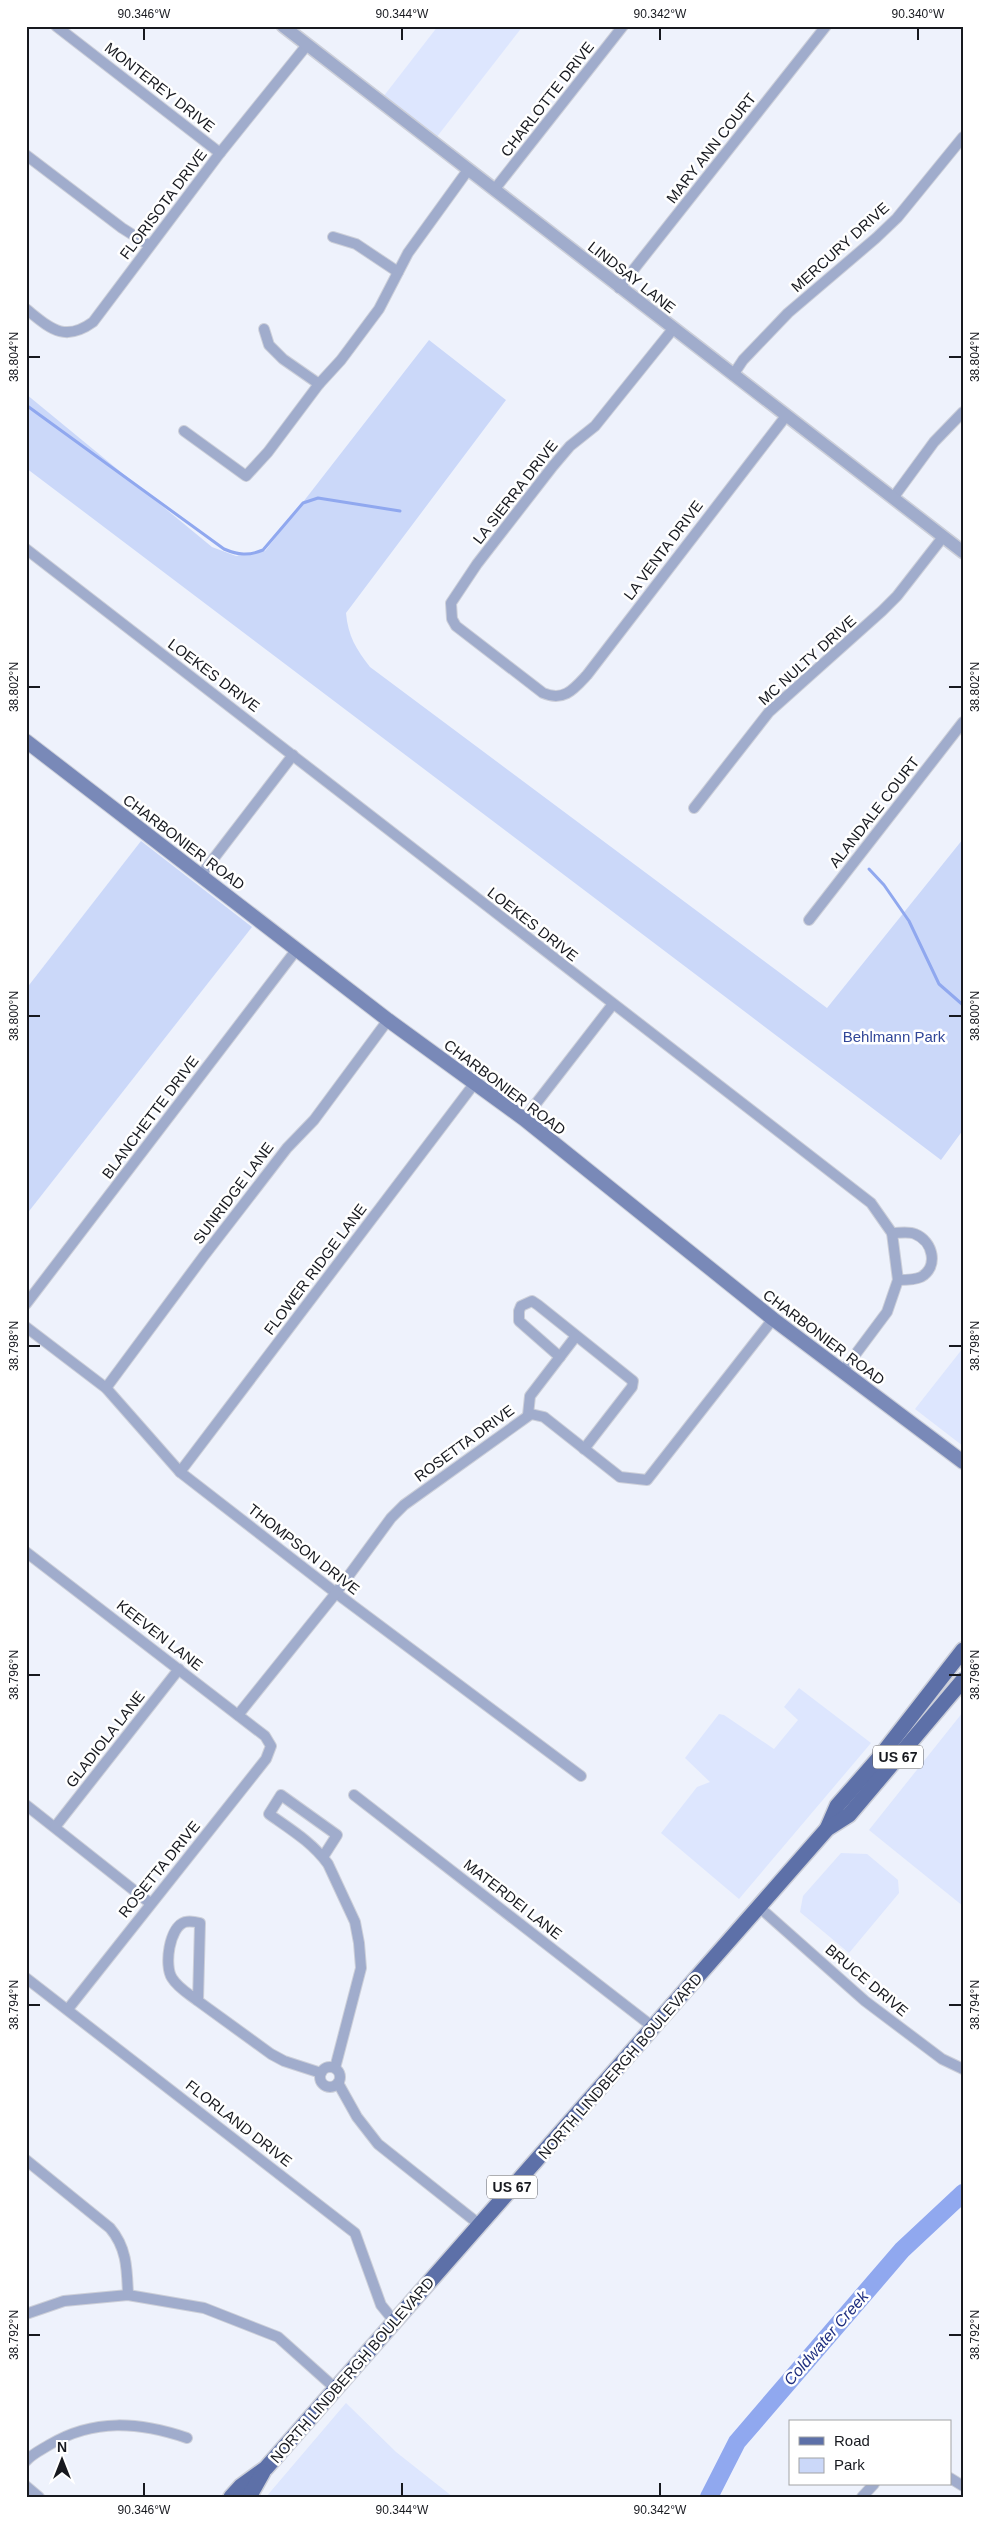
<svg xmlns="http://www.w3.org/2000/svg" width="989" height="2523" viewBox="0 0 989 2523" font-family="Arial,sans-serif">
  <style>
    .built { fill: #dde6fe }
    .green { fill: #cbd8f9 }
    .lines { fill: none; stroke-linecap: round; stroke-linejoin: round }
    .stream { stroke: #90a8ef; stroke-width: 3 }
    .river { stroke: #90a8ef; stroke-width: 18 }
    .minor-casing { stroke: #cccfd9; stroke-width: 12 }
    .tertiary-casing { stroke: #cccfd9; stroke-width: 15 }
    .secondary-casing { stroke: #cccfd9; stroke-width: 16 }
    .primary-casing { stroke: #cccfd9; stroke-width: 18 }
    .minor { stroke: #a0accc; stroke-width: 10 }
    .tertiary { stroke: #a0accc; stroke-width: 12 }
    .secondary { stroke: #7989b8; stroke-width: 14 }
    .primary { stroke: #5d70a8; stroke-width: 15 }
    .ticks { fill: none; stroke: #17191f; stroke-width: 2 }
    .labels { text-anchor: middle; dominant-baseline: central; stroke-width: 5; stroke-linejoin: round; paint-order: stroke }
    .shield { fill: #fff; stroke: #5d5e62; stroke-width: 1 }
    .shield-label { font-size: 14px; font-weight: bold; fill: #17191f }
    .street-label { font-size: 15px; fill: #17191f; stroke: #fff }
    .park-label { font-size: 15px; fill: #314698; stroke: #fff }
    .water-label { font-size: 16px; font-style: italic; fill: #203080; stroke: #fff }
    .neatline { fill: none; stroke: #17191f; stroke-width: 2 }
    .ticks-label { font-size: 12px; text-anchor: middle; fill: #17191f }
  </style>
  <rect width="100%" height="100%" fill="#eef2fc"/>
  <g class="built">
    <polygon points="438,26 523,26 436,138 383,97"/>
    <polygon points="963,1348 963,1446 915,1409"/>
    <polygon points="799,1688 871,1743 739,1899 661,1833 697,1787 710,1782 685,1758 719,1714 724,1715 774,1749 798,1720 784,1707"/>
    <polygon points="963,1712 963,1906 869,1830"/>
    <polygon points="841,1853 867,1854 898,1880 899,1893 849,1953 800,1912 803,1896"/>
    <polygon points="346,2403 396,2452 453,2497 266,2497"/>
  </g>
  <g class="green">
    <path d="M429,340L506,400L346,613C348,636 356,649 370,667L827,1008L963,839V1130L941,1160L26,468V394L212,547L236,556L265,551Z"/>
    <polygon points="141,841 252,927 26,1215 26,989"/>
  </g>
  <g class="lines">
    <g class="stream">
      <path d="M26,405L224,549C238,555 249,556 263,550L303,503L318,498L400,511"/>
      <polyline points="869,869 884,885 909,921 939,984 963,1005"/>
    </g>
    <polyline class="river" points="709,2497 737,2442 902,2250 963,2193"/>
    <g class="minor-casing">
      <g id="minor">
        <polyline points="56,26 220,153"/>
        <polyline points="26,155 122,228 149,245"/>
        <polyline points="494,190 623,26"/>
        <polyline points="333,237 356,244 398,272"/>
        <polyline points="619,288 826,26"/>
        <path d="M26,309C50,328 64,343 93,322L220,153L307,45"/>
        <polyline points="264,329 269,345 283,359 319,384"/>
        <path d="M673,329L595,426L570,446L553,466L477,564L451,603L452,619L456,626L543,693C564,702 574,689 587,675L786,416"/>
        <polyline points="733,375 743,360 788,313 876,238 897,218 963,137"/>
        <polyline points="184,431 246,476 268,452 319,384 341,360 379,309 408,253 468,170"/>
        <polyline points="893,498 934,442 963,412"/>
        <polyline points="26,549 871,1203 892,1233 898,1280 887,1312 843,1371"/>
        <polyline points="694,808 769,712 882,611 897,596 943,537"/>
        <polyline points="201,875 293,755"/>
        <polyline points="809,920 963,722"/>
        <polyline points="524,1119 613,1004"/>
        <path d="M892,1233C899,1233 909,1231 915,1234C933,1241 939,1267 921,1277C915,1280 905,1280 898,1280"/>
        <polyline points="26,1304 297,949"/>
        <polyline points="26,1327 106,1388 180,1472 336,1593 581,1776"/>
        <polyline points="560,1357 519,1321 519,1311 521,1306 532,1301 538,1305 633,1381 632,1387 584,1449"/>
        <polyline points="106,1388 203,1257 287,1148 314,1120 388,1020"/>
        <polyline points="528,1415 530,1396 576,1336"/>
        <polyline points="180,1472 474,1084"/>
        <polyline points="26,1552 265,1736 271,1746 266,1759 68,2009"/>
        <polyline points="238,1715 336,1593 391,1518 404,1505 531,1414 544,1417 620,1477 647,1480 773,1319"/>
        <polyline points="354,1795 653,2027"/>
        <polyline points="26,1805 150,1903"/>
        <polyline points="55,1827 179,1669"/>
        <path d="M323,1857L337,1835L281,1795L269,1814C290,1829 312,1842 328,1864L355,1922L359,1943L361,1968L335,2068"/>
        <polyline points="759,1907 865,2001 942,2059 963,2069"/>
        <polyline points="26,1978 355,2233 381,2305 394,2321"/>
        <path d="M198,2001C189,1994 178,1988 172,1978C164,1966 169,1927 185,1922C189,1921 196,1922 200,1923L198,2001L271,2054L284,2061L321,2073"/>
        <circle cx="330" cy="2077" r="10"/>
        <polyline points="338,2083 357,2117 378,2144 480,2225"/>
        <path d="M26,2160L110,2228C127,2248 127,2269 128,2295"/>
        <polyline points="26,2314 64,2301 128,2295 204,2308 278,2337 335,2388"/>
        <path d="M26,2461C32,2454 41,2450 49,2445C94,2418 139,2422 187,2438"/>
        <polyline points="950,2478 963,2486"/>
        <polyline points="26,2486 39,2497"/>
        <polyline points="862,2497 874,2484"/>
      </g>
    </g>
    <g class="tertiary-casing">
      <polyline id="tertiary" points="283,26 963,552"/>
    </g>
    <g class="secondary-casing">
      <polyline id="secondary" points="26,741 388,1020 524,1119 773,1319 963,1462"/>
    </g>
    <g class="primary-casing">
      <g id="primary">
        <polyline points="827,1829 837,1806 879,1758 963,1650"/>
        <polyline points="231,2497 241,2486 266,2468 827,1829 849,1815 963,1680"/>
        <polyline points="249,2497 263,2472"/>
      </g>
    </g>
    <use href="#minor" class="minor"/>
    <use href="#tertiary" class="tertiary"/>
    <use href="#secondary" class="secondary"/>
    <use href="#primary" class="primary"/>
  </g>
  <path class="ticks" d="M144,28V40M402,28V40M660,28V40M918,28V40M28,357H40M949,357H962M28,687H40M949,687H962M28,1016H40M949,1016H962M28,1346H40M949,1346H962M28,1675H40M949,1675H962M28,2005H40M949,2005H962M28,2335H40M949,2335H962M144,2483V2496M402,2483V2496M660,2483V2496"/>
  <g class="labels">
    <g class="shield">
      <rect x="873" y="1745.5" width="50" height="23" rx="4"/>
      <rect x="487" y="2175.5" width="50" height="23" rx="4"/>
    </g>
    <g class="shield-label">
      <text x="898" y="1757">US 67</text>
      <text x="512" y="2187">US 67</text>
    </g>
    <g class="street-label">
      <text transform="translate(160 87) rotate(38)">MONTEREY DRIVE</text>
      <text transform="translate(547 99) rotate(-52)">CHARLOTTE DRIVE</text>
      <text transform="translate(711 148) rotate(-52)">MARY ANN COURT</text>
      <text transform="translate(163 204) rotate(-53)">FLORISOTA DRIVE</text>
      <text transform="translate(840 247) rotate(-42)">MERCURY DRIVE</text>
      <text transform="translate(632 277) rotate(38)">LINDSAY LANE</text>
      <text transform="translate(515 492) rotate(-52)">LA SIERRA DRIVE</text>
      <text transform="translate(663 550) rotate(-53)">LA VENTA DRIVE</text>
      <text transform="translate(807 660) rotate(-42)">MC NULTY DRIVE</text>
      <text transform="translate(214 675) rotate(37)">LOEKES DRIVE</text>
      <text transform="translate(874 812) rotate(-52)">ALANDALE COURT</text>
      <text transform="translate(184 842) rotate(37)">CHARBONIER ROAD</text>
      <text transform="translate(533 924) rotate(38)">LOEKES DRIVE</text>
      <text transform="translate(505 1087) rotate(37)">CHARBONIER ROAD</text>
      <text transform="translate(150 1117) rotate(-53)">BLANCHETTE DRIVE</text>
      <text transform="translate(233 1193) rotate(-53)">SUNRIDGE LANE</text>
      <text transform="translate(315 1269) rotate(-53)">FLOWER RIDGE LANE</text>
      <text transform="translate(824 1337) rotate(37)">CHARBONIER ROAD</text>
      <text transform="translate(464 1443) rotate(-36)">ROSETTA DRIVE</text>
      <text transform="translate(304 1549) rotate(38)">THOMPSON DRIVE</text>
      <text transform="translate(160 1635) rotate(38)">KEEVEN LANE</text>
      <text transform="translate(105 1739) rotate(-52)">GLADIOLA LANE</text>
      <text transform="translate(159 1869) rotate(-51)">ROSETTA DRIVE</text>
      <text transform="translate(513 1899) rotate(38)">MATERDEI LANE</text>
      <text transform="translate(867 1980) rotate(40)">BRUCE DRIVE</text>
      <text transform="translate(620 2066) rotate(-49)">NORTH LINDBERGH BOULEVARD</text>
      <text transform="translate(239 2123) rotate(38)">FLORLAND DRIVE</text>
      <text transform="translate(352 2370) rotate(-49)">NORTH LINDBERGH BOULEVARD</text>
    </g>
    <g class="park-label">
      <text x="894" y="1036">Behlmann Park</text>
    </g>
    <g class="water-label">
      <text transform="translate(826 2338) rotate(-49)">Coldwater Creek</text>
    </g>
  </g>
  <rect width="989" height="2523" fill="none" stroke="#ffffff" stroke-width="55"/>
  <rect x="789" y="2420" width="162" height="65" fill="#ffffff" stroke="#a2a3a5"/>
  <rect x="799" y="2437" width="25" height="8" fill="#5d70a8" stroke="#a2a3a5"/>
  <text x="834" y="2446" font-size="15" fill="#17191f">Road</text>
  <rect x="799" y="2458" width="25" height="15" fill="#cbd8f9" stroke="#a2a3a5"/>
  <text x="834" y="2470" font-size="15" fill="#17191f">Park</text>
  <g transform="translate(62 2460)" stroke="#ffffff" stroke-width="4" paint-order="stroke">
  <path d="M0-4L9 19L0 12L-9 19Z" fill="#17191f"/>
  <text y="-8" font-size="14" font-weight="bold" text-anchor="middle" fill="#17191f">N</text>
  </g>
  <rect x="28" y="28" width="934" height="2468" class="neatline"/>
  <g class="ticks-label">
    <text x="144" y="18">90.346°W</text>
    <text x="402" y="18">90.344°W</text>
    <text x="660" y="18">90.342°W</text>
    <text x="918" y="18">90.340°W</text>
    <text transform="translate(14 357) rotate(-90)" y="4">38.804°N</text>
    <text transform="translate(975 357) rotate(-90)" y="4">38.804°N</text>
    <text transform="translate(14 687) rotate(-90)" y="4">38.802°N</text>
    <text transform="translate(975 687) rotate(-90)" y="4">38.802°N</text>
    <text transform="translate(14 1016) rotate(-90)" y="4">38.800°N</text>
    <text transform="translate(975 1016) rotate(-90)" y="4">38.800°N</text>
    <text transform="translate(14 1346) rotate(-90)" y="4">38.798°N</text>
    <text transform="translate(975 1346) rotate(-90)" y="4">38.798°N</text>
    <text transform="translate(14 1675) rotate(-90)" y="4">38.796°N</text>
    <text transform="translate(975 1675) rotate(-90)" y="4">38.796°N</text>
    <text transform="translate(14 2005) rotate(-90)" y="4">38.794°N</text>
    <text transform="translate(975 2005) rotate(-90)" y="4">38.794°N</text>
    <text transform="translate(14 2335) rotate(-90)" y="4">38.792°N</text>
    <text transform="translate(975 2335) rotate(-90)" y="4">38.792°N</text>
    <text x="144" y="2514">90.346°W</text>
    <text x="402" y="2514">90.344°W</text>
    <text x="660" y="2514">90.342°W</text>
  </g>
</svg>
